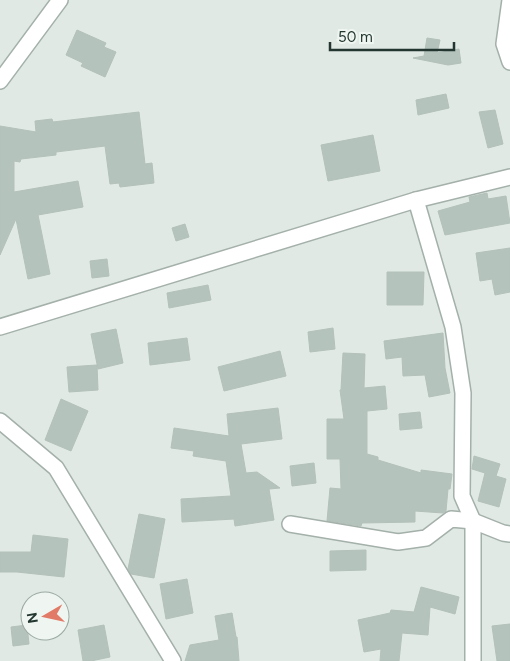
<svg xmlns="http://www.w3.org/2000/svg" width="510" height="661" viewBox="0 0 510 661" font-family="Figtree,sans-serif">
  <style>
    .building { fill: #b5c3bd; stroke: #b3c1ba }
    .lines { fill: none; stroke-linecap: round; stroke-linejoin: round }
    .minor-casing { stroke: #a4b0aa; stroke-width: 18 }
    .minor { stroke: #fff; stroke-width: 15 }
  </style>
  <rect width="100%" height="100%" fill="#e0e9e4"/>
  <g class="building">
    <polygon points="77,30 106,43 104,47 116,52 105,77 81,66 83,63 66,55"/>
    <polygon points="427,38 440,40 437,53 459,49 461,63 448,65 413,58 424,56"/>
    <polygon points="446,94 449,108 418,115 416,100"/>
    <polygon points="495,110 503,144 488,148 479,112"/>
    <polygon points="139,112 145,164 152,163 154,183 120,187 119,183 110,184 105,146 56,152 56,155 21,159 20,162 14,161 14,192 78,181 83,207 38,215 50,274 28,279 16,219 0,255 0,126 36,132 35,121 52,119 53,122"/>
    <polygon points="373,135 380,171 328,181 321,145"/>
    <polygon points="487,193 488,199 506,196 510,223 445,235 438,211 470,202 469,197"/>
    <polygon points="185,224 189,237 176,241 172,228"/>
    <polygon points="510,248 510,292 495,295 492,279 480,281 476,253"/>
    <polygon points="107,259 109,276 92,278 90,261"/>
    <polygon points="387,272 424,272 423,305 387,305"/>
    <polygon points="208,285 211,300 169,308 167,293"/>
    <polygon points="333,328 335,349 310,352 308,332"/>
    <polygon points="116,329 123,363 98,369 91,334"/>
    <polygon points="443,333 445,368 450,393 429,397 425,375 403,376 402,357 386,359 384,341"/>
    <polygon points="187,338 190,360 150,365 148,343"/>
    <polygon points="280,351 286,376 224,391 218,367"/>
    <polygon points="343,353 365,354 364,388 385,386 387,409 367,411 367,454 378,457 378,460 421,473 421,470 452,474 450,489 448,489 446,511 443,513 415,511 415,522 362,523 361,526 327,521 330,488 341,489 340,459 327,459 327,419 344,419 340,390 341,390"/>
    <polygon points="97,365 98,390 69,392 67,367"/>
    <polygon points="61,399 88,411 71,451 45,440"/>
    <polygon points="278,408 282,439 241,444 246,473 257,472 280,488 269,489 274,520 235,526 234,519 182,522 181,499 231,496 226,461 193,456 194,451 171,448 174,428 229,436 227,414"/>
    <polygon points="420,412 422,428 400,430 399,414"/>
    <polygon points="474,456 500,464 496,476 506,479 499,507 478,501 485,473 472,469"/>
    <polygon points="314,463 316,483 292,486 290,466"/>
    <polygon points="139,514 165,519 154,578 131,574 128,569"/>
    <polygon points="33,535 68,539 64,577 17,572 0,572 0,552 31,552"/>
    <polygon points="366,550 366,570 330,571 330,551"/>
    <polygon points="187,579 193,613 166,619 160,584"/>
    <polygon points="421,587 459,597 455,614 430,607 428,635 402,633 399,661 380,661 381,649 364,652 358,620 390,613 391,610 414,612"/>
    <polygon points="232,613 236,637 237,637 239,661 185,661 190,645 219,640 215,616"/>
    <polygon points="510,624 510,661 497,661 492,626"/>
    <polygon points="27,625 29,644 13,646 11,627"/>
    <polygon points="104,625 110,657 91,661 83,661 78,630"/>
  </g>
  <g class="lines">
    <g class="minor-casing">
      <g id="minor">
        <polyline points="510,0 504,44 510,62"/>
        <polyline points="0,81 60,0"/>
        <polyline points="416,200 453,327 463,393 462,496 473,521 473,661"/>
        <polyline points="0,327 416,200 510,177"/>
        <polyline points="0,421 56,468 173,661"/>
        <polyline points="290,524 398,542 426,538 451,519 473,521 503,533 510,534"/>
      </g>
    </g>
    <use href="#minor" class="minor"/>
  </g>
  <g transform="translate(45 616) rotate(261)"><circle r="24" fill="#eff6f2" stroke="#9daaa4"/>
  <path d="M0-4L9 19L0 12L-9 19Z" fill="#e17a66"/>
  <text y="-8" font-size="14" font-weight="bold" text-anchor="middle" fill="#233730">N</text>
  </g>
  <path d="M330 42v8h124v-8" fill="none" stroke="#233730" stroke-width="2.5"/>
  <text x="338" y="42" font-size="15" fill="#233730" stroke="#eff6f2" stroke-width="4" paint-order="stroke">50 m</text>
</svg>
